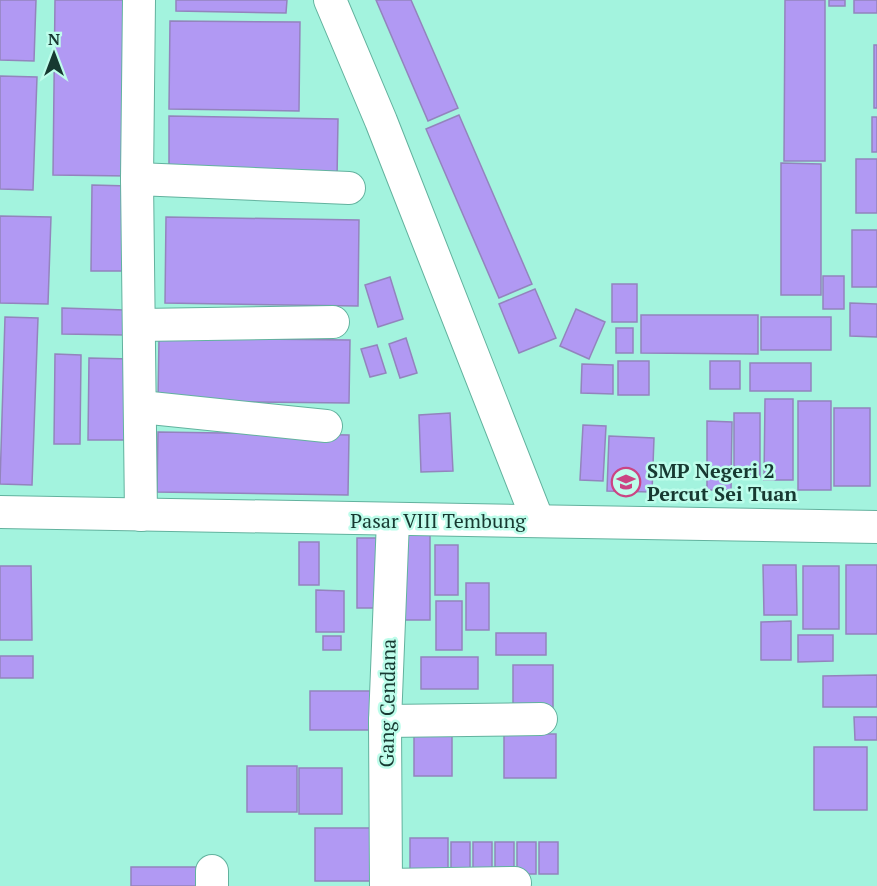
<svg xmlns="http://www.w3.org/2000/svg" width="877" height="886" viewBox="0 0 877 886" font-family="'PT Serif',serif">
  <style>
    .building { fill: #b199f3; stroke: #9384bd; stroke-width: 1.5 }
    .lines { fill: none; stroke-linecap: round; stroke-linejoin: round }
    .minor-casing { stroke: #62b29e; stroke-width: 34 }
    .minor { stroke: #fff; stroke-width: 32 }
    .labels { text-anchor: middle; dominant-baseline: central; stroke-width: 5; stroke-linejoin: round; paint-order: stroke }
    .poi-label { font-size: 20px; font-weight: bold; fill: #173931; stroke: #befdeb; text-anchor: start }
    .street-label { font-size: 20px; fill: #173931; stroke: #befdeb }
  </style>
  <rect width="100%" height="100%" fill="#a3f3de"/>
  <g class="building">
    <polygon points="0,0 36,0 34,61 0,60"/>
    <polygon points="55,0 132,0 129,176 53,175"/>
    <polygon points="176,0 287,0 286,13 176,11"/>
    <polygon points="376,0 411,0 458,108 428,121"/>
    <polygon points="785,0 825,0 825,161 784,161"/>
    <rect x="829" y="0" width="16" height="6"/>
    <rect x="854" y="0" width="23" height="13"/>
    <polygon points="170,21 300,22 299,111 169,109"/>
    <rect x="874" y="45" width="3" height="63"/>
    <polygon points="0,76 37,77 33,190 0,189"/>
    <polygon points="459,115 532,284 499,298 426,129"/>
    <polygon points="169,116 338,119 337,179 169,177"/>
    <rect x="872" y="117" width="5" height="35"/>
    <rect x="856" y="159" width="21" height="54"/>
    <polygon points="781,163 821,164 821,295 781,295"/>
    <polygon points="92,185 129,186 128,271 91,271"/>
    <polygon points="0,216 51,217 48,304 0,303"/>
    <polygon points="166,217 359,220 358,306 165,303"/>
    <rect x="852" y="230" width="25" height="57"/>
    <rect x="823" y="276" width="21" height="33"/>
    <polygon points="390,277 403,319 378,327 365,285"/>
    <rect x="612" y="284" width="25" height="38"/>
    <polygon points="535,289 556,338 519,353 499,304"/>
    <polygon points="850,303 877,304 877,337 850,336"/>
    <polygon points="62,308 125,310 125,335 62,334"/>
    <polygon points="576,309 605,322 589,359 560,346"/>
    <polygon points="641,315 758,315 758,354 641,353"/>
    <polygon points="5,317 38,318 32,485 0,484"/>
    <rect x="761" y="317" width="70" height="33"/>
    <rect x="616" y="328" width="17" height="25"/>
    <polygon points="159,338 350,340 349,403 158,401"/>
    <polygon points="406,338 417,373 400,378 389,344"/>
    <polygon points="377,345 386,373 370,377 361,349"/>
    <polygon points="55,354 81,355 80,444 54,444"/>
    <polygon points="89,358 130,359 129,440 88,440"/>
    <rect x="618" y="361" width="31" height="34"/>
    <rect x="710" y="361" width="30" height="28"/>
    <rect x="750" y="363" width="61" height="28"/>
    <polygon points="582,364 613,365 613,394 581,393"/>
    <polygon points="765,399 793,399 793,480 764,480"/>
    <rect x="798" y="401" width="33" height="89"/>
    <rect x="834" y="408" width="36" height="78"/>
    <polygon points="450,413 453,471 421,472 419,415"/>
    <rect x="734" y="413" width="26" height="64"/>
    <polygon points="707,421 732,422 731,490 707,490"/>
    <polygon points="583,425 606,426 603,481 580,480"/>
    <polygon points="158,432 349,435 348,495 157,492"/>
    <polygon points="609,436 654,438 652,492 607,491"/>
    <rect x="404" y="535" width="26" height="85"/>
    <rect x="357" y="538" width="26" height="70"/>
    <rect x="299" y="542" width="20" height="43"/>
    <rect x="435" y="545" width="23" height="50"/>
    <polygon points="763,565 796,565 797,615 764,615"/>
    <rect x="846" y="565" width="31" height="69"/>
    <polygon points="0,566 31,566 32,640 0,640"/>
    <rect x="803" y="566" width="36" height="63"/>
    <rect x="466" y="583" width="23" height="47"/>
    <polygon points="316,590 344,591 344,632 316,632"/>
    <rect x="436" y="601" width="26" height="49"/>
    <polygon points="791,621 791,660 761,660 761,622"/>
    <rect x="496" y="633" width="50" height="22"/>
    <polygon points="798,635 833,635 833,661 798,662"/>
    <rect x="323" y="636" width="18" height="14"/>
    <rect x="0" y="656" width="33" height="22"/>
    <rect x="421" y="657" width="57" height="32"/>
    <rect x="513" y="665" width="40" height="48"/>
    <polygon points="877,675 877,707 823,707 823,676"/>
    <rect x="310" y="691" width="71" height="39"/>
    <polygon points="854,717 877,717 877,740 855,740"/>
    <rect x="414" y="729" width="38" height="47"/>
    <rect x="504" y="734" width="52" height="44"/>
    <rect x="814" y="747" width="53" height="63"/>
    <rect x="247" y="766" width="50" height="46"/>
    <rect x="299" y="768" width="43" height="46"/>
    <rect x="315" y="828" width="65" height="53"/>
    <rect x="410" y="838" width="38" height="41"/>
    <rect x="451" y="842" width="19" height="32"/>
    <rect x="473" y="842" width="19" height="32"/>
    <rect x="495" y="842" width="19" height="32"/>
    <rect x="517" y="842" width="19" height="32"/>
    <rect x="539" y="842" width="19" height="32"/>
    <rect x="131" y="867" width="73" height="19"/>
  </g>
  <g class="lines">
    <g class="minor-casing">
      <g id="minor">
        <polyline points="330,0 381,121 538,521"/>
        <polyline points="137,179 139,0"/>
        <polyline points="140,325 333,322"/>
        <polyline points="141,407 326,426"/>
        <polyline points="0,512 877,527"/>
        <polyline points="141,515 137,179 349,188"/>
        <polyline points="385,721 541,719"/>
        <polyline points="212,871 212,886"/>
        <polyline points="386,885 515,883"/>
        <polyline points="386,886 385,721 393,520"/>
      </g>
    </g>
    <use href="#minor" class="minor"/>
  </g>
  <defs>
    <g id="school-ring" transform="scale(1.5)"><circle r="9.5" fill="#befdeb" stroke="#cb4483" stroke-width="1.5"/><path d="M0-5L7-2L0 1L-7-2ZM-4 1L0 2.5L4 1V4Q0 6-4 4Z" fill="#cb4483"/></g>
  </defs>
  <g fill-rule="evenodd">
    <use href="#school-ring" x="626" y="482"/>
  </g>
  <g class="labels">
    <g class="poi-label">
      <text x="647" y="470">SMP Negeri 2<tspan x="647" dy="23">Percut Sei Tuan</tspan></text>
    </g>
    <g class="street-label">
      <text x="438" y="520">Pasar VIII Tembung</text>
      <text transform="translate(387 703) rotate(-89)">Gang Cendana</text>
    </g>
  </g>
  <g transform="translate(54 54)" stroke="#befdeb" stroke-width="4.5" paint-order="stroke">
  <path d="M0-4.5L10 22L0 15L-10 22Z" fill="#173931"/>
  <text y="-9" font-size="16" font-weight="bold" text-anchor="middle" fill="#173931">N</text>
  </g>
</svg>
